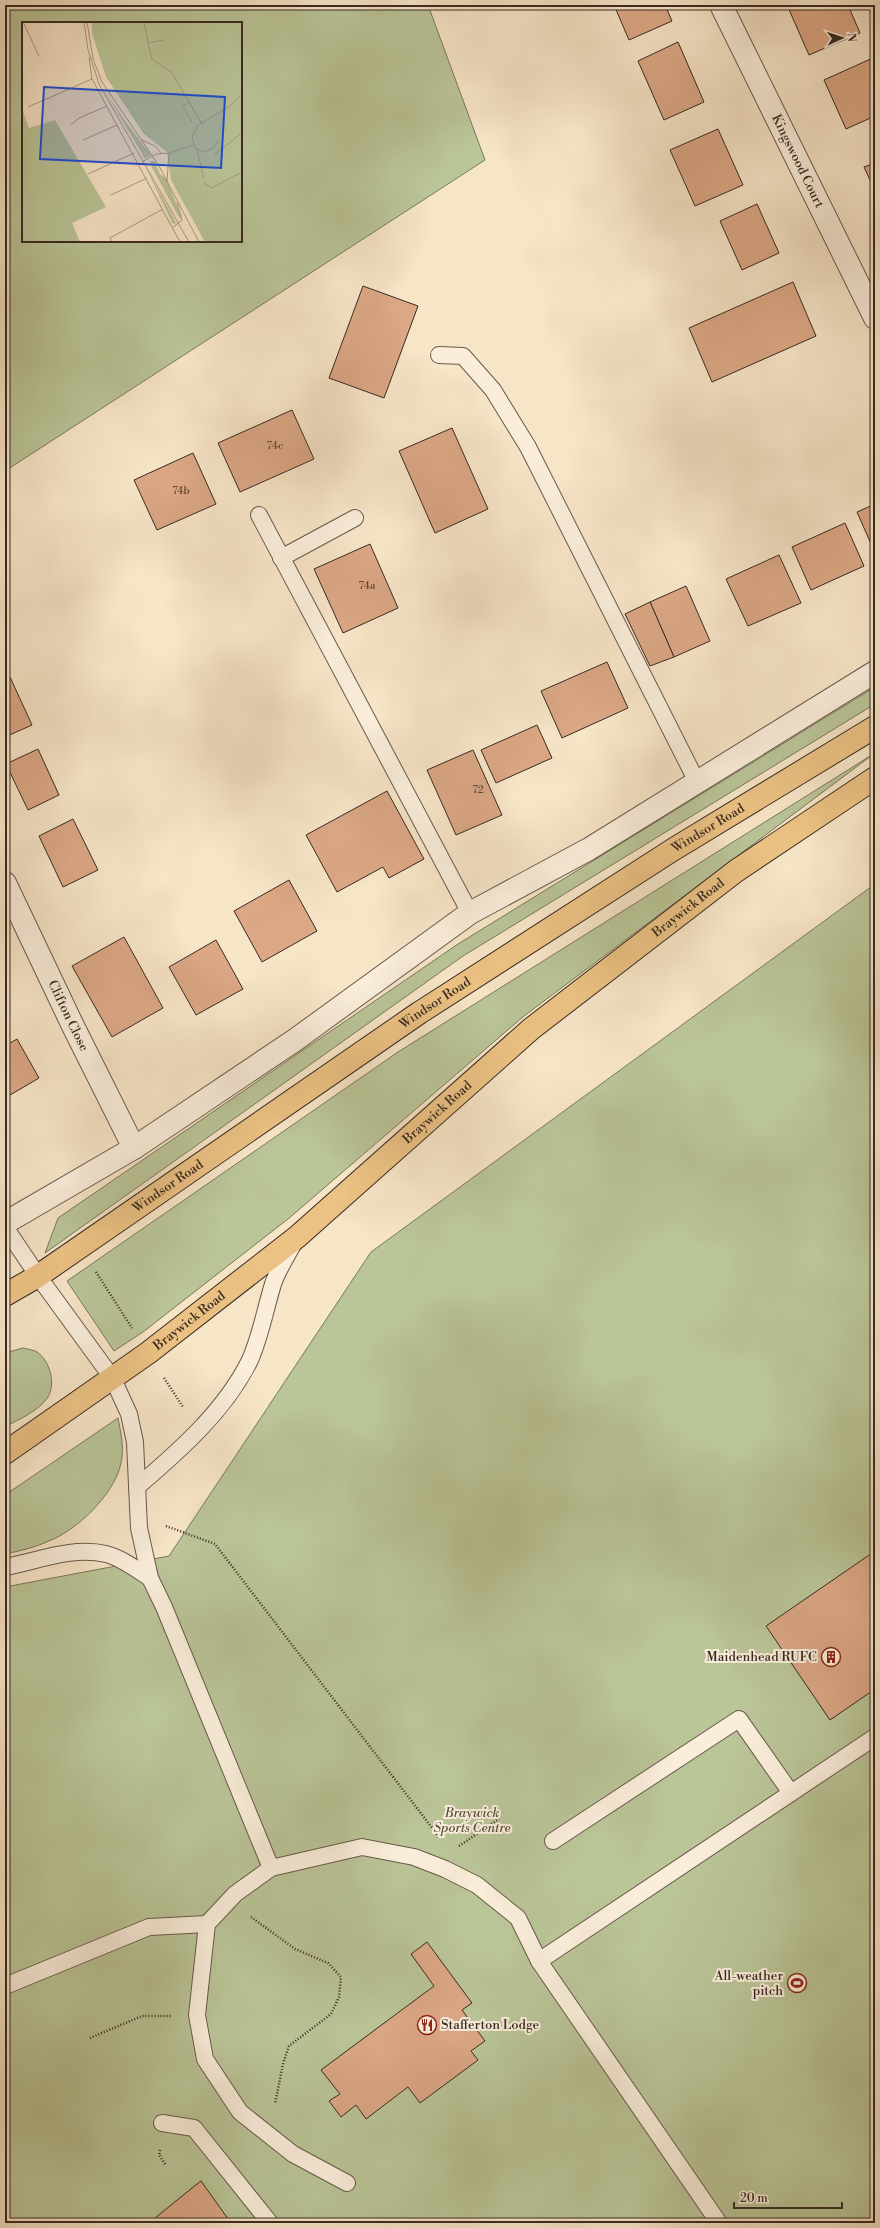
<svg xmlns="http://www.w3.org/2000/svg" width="880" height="2228" viewBox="0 0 880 2228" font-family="'Libre Bodoni',serif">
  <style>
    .green { fill: #bac598; stroke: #79785d; fill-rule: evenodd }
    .building { fill: #dba785; stroke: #382a22 }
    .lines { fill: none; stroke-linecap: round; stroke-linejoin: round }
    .service-casing { stroke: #68594c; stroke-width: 18 }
    .minor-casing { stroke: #68594c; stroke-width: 24 }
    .primary-casing { stroke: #382a22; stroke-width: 24 }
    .path { stroke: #382a22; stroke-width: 2.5; stroke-dasharray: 1 2; stroke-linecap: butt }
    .service { stroke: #faeedb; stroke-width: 16 }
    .minor { stroke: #faeedb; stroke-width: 22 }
    .primary { stroke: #ecc284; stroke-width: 22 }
    .labels { text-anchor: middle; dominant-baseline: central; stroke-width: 4; stroke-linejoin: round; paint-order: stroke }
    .number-label { font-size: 11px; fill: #61493b }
    .street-label { font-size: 13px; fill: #382a22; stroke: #faeedb }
    .poi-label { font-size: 13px; fill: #382a22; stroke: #faeedb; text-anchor: end }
    .park-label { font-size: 13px; font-style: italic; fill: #585140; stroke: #faeedb }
    .inset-road { fill: none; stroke: #ab9a86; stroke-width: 1 }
    .view { fill: #1d4ed8; fill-opacity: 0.15; stroke: #1d4ed8; stroke-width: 2 }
    .inset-edge { fill: none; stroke: #382a22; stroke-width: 2 }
  </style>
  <rect width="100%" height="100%" fill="#f7e5c8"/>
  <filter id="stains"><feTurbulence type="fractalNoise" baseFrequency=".005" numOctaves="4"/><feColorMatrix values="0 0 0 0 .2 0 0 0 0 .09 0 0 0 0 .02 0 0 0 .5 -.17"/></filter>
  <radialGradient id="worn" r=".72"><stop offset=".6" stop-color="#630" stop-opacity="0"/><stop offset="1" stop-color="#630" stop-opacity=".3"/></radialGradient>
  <g class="green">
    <path d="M5,5H428L485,160L5,471ZM23,23H241V241H23Z"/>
    <polygon points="875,687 875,704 463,956 45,1253 58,1218 458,944"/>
    <polygon points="875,753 524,1016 288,1219 143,1332 114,1351 67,1281 398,1052"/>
    <polygon points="875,884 875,2223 5,2223 5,1587 169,1556 371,1252"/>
    <path d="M23,1348C27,1349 34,1350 37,1352C50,1361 56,1383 48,1397C39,1411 19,1419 5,1427V1353Z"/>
    <path d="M118,1418C121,1434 125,1450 120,1467C112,1496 77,1530 49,1541C36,1547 20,1551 5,1554V1495Z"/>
  </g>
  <g class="building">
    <polygon points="614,5 665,5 672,21 629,40"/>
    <polygon points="787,5 848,5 860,33 809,55"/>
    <polygon points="678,42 704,102 664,120 638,61"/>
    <polygon points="875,57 875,116 846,129 824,80"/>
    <polygon points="718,129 743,185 695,206 670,150"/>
    <polygon points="875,163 875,191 864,167"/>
    <polygon points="757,204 779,253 742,270 720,221"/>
    <polygon points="793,282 816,336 712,382 689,328"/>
    <polygon points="363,286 418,306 384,398 329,378"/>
    <polygon points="292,410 314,459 240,492 218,443"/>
    <polygon points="452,428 488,509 435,533 399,451"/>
    <polygon points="193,453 216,504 157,530 134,480"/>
    <polygon points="875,504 875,553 857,512"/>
    <polygon points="845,523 864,566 811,590 792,547"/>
    <polygon points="370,544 398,608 343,633 314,569"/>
    <polygon points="779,555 801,603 748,626 726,579"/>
    <polygon points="686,586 710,641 674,657 650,602"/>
    <polygon points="650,602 674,657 650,666 625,614"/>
    <polygon points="607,662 628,708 562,738 541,691"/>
    <polygon points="10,677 32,725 5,737 5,679"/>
    <polygon points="537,725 552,758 496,783 481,750"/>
    <polygon points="38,749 59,795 28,810 6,764"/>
    <polygon points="473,750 502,815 456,835 427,770"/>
    <polygon points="387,791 424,859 389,878 383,867 337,892 306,835"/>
    <polygon points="73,819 98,870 63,887 39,836"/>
    <polygon points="289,880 317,931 262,962 234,911"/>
    <polygon points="124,937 163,1008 112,1037 72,966"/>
    <polygon points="216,940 243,989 196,1015 169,967"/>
    <polygon points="17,1039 39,1078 5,1098 5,1046"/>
    <polygon points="875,1551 875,1689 830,1720 766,1626"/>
    <polygon points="427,1942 472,2003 462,2010 485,2041 471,2051 478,2060 420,2103 408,2087 366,2119 356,2105 341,2117 329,2101 340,2094 321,2070 434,1986 411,1954"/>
    <polygon points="201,2181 231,2223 149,2223 187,2192"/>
  </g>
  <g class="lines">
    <g class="service-casing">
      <g id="service">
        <polyline points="439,355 463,356 493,390 528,447 697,782"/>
        <polyline points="259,515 470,913"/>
        <polyline points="281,558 355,518"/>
        <polyline points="5,1227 38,1276 113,1379 129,1414 135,1442 139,1528 150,1578 164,1607 271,1868"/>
        <path d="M137,1487C179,1451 225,1411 250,1360C261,1335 265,1310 273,1284C278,1269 288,1254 295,1241"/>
        <path d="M5,1567C38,1561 72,1546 106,1554C122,1558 137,1570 150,1578"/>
        <polyline points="553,1841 739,1719 791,1793"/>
        <polyline points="539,1961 875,1737"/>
        <polyline points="5,1986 149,1927 207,1924"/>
        <polyline points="162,2123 194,2128 270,2223"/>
        <polyline points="347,2183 293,2154 240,2112 205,2059 197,2015 207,1924 235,1894 271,1868 362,1847 414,1857 445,1869 477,1885 518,1918 539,1961 719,2223"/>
      </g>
    </g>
    <g class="minor-casing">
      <g id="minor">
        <path id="s1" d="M721,5L875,318"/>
        <path id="s2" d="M5,883L73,1026L134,1148"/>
        <polyline points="5,1223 134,1148 295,1040 470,913 589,849 875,672"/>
      </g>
    </g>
    <g class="primary-casing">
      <g id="primary">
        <path id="s3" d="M5,1295L38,1276L419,1013L674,849L875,727"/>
        <path id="s4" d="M5,1453L148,1353L297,1237L531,1029L736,871L875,778"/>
      </g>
    </g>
    <g class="path">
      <polyline points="96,1272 132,1328"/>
      <polyline points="164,1378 183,1407"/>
      <polyline points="166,1526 215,1544 439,1837"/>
      <polyline points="459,1846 499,1819"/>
      <polyline points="251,1917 295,1949 328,1963 341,1977 339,1997 331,2014 289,2046 283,2064 275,2104"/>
      <polyline points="90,2038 142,2016 171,2016"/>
      <polyline points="160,2150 159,2155 166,2165"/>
    </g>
    <use href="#service" class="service"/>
    <use href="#minor" class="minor"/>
    <use href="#primary" class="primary"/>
  </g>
  <defs>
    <g id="building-ring" transform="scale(1)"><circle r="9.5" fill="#faeedb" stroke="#8f2418" stroke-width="1.5"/><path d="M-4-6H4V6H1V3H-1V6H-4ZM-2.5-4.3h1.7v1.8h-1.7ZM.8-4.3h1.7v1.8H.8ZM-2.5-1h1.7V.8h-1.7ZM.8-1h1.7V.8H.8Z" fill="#8f2418"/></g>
    <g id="stadium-ring" transform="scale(1)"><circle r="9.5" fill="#faeedb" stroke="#8f2418" stroke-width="1.5"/><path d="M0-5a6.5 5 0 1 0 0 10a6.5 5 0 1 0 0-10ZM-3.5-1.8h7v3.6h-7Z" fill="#8f2418"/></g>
    <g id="restaurant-ring" transform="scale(1)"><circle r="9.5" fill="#faeedb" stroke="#8f2418" stroke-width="1.5"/><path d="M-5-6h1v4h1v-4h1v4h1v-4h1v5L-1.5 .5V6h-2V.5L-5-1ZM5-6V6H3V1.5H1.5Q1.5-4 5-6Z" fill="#8f2418"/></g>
  </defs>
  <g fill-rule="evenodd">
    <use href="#building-ring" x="831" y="1657"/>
    <use href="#stadium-ring" x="797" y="1983"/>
    <use href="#restaurant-ring" x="427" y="2025"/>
  </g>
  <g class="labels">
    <g class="number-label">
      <text x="275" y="446">74c</text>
      <text x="181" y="491">74b</text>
      <text x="367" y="586">74a</text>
      <text x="478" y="790">72</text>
    </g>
    <g class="street-label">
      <text stroke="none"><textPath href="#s1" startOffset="174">Kingswood Court</textPath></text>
      <text stroke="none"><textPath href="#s3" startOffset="844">Windsor Road</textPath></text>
      <text stroke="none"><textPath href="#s4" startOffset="875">Braywick Road</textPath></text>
      <text stroke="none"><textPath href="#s3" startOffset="520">Windsor Road</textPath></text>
      <text stroke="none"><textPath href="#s2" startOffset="147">Clifton Close</textPath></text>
      <text stroke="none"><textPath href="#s4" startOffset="551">Braywick Road</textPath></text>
      <text stroke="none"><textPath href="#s3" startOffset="196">Windsor Road</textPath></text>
      <text stroke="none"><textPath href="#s4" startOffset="227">Braywick Road</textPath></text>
    </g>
    <g class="poi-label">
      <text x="817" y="1657">Maidenhead RUFC</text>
      <text x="783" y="1976">All-weather<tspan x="783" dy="15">pitch</tspan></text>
      <text x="441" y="2025" text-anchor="start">Stafferton Lodge</text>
    </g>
    <g class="park-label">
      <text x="472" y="1813">Braywick<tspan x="472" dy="15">Sports Centre</tspan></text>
    </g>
  </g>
  <g transform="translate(22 22)">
    <rect width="220" height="220" fill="#f7e5c8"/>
    <path d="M70,0H220V220H183L149,158L145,130L122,112L84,55L70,11ZM83,69L103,99L129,133L123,137ZM0,87L7,106L33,98L84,185L50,201L58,220H0ZM129,139H132L138,152L145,158L159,194L158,197L128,142ZM122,142L154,201L151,202Z" fill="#bac598"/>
    <path class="inset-road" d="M1,0L17,34M62,0L66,28L77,62L167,220M65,0L71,37L80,60L137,144L177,220M122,0L126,21M141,18L126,21L130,37L150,51L180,102M67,35L70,57L158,220M167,80L161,84L170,100M6,85L70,57M49,103L57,96L85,84M61,118L95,103M120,118L133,124L140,132M197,118L191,126L183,130L173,126L170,115L176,103L208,84L220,72M175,128L182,157M192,133L220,111M120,140L134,132L147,131L171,123M66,152L112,131M145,159L147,131M182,161L190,166L220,150M89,173L125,156M150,206L160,198L155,181M90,220L88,216L141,187"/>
    <path class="view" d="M22,65L203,75L199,146L18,137Z"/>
    <rect width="220" height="220" class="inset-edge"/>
  </g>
  <rect width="880" height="2228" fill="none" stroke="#f7e5c8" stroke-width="20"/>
  <rect x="6" y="6" width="868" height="2216" fill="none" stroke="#382a22" stroke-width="2"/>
  <rect x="10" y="10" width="860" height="2208" fill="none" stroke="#382a22"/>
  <g transform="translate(842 38) rotate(87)" stroke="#faeedb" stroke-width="3" paint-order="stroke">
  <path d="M0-3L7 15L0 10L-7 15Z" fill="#382a22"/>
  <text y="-6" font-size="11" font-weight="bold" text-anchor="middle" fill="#382a22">N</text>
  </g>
  <path d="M734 2202v6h108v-6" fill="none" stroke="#382a22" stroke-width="2"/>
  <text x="740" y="2202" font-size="12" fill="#382a22" stroke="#faeedb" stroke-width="3" paint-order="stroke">20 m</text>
  <rect width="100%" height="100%" filter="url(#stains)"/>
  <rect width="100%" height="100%" fill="url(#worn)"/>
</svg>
